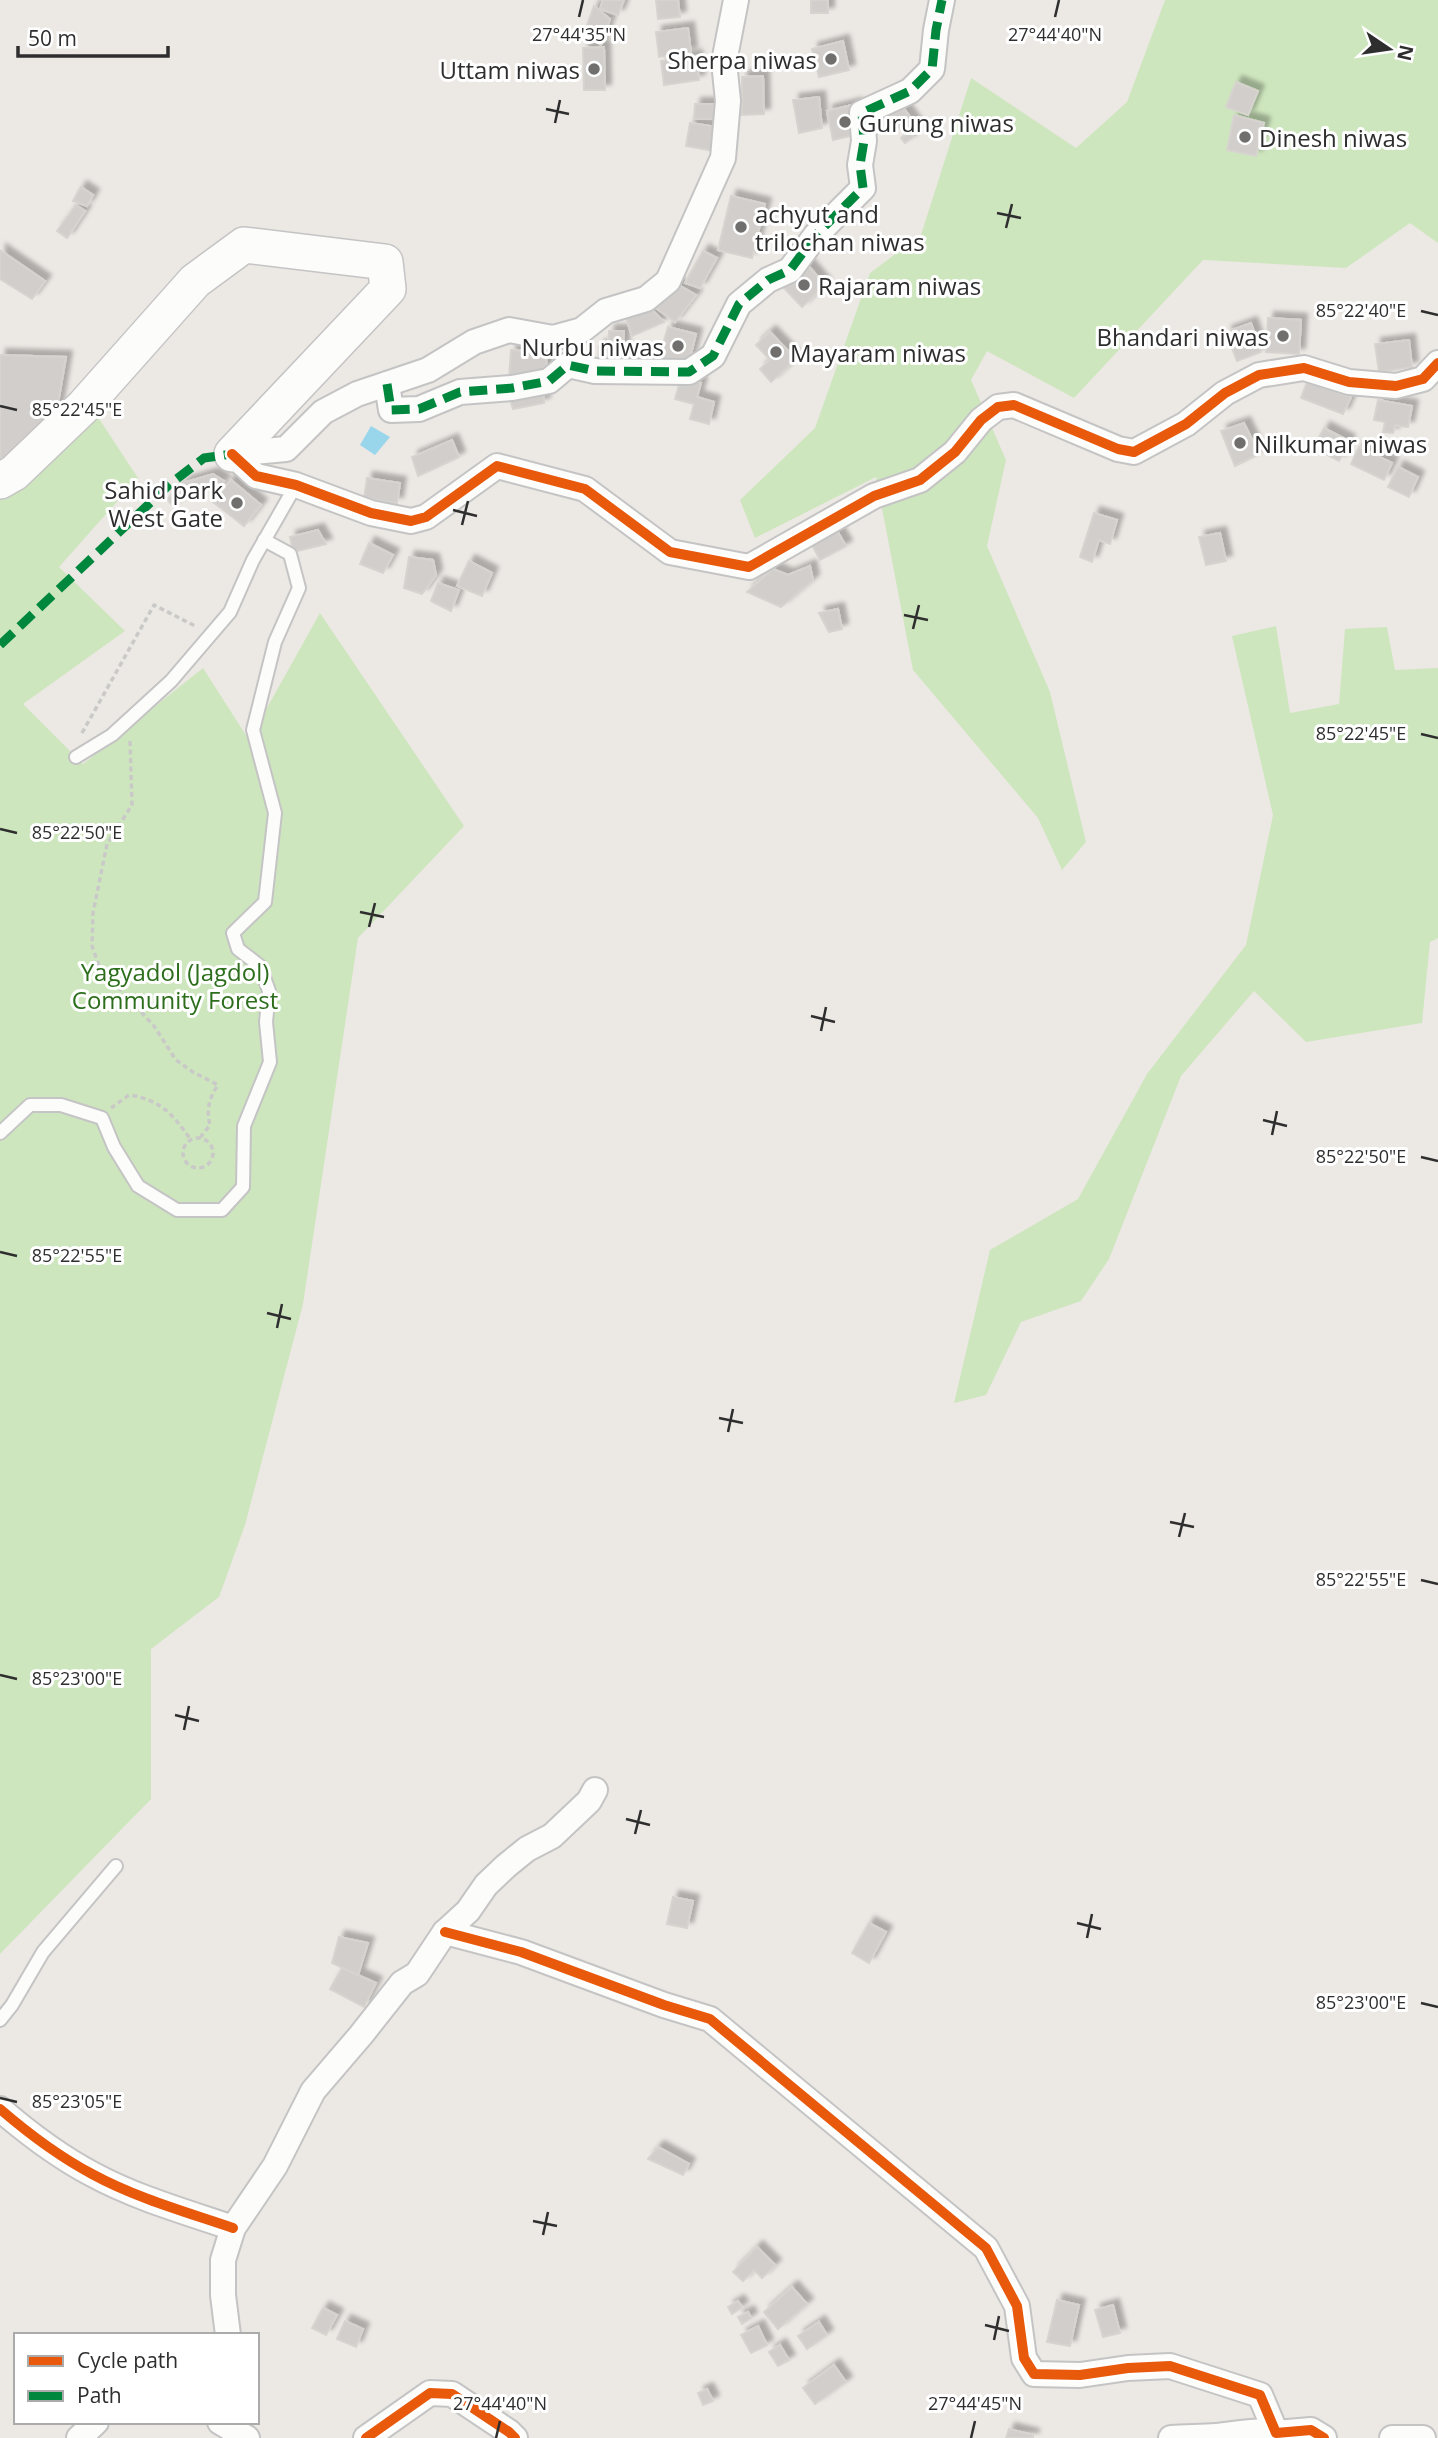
<svg xmlns="http://www.w3.org/2000/svg" width="1438" height="2438" viewBox="0 0 1438 2438" font-family="'Open Sans',sans-serif">
  <style>
    .green { fill: #cee6be }
    .water { fill: #99d6ec }
    .building { fill: #d1cecb; stroke: #d7d4d0; stroke-width: 2; filter: url(#shadow) }
    .lines { fill: none; stroke-linecap: round; stroke-linejoin: round }
    .lane-casing { stroke: #c5c4c5; stroke-width: 16 }
    .street-casing { stroke: #c5c4c5; stroke-width: 28 }
    .secondary-casing { stroke: #c5c4c5; stroke-width: 38 }
    .path { stroke: #c9c9c8; stroke-width: 3.5; stroke-dasharray: 5 3.5; stroke-linecap: butt }
    .lane { stroke: #fcfcfb; stroke-width: 12 }
    .street { stroke: #fcfcfb; stroke-width: 24 }
    .secondary { stroke: #fcfcfb; stroke-width: 35 }
    .quiet { stroke: #00873e; stroke-width: 9; stroke-dasharray: 18 9; stroke-linecap: butt }
    .cycleway-casing { stroke: #fff; stroke-width: 15 }
    .cycleway { stroke: #e8590c; stroke-width: 10 }
    .ticks { fill: none; stroke: #2e2e2e; stroke-width: 2.5 }
    .poi-dot { fill: #706f6e; stroke: #fff; stroke-width: 2.5 }
    .labels { text-anchor: middle; dominant-baseline: central; stroke-width: 6; stroke-linejoin: round; paint-order: stroke }
    .poi-label { font-size: 24px; fill: #2e2e2e; stroke: #fff; text-anchor: start }
    .park-label { font-size: 24px; fill: #2c6e1b; stroke: #fff }
    .ticks-label { font-size: 18px; text-anchor: middle; fill: #2e2e2e; stroke: #fff; stroke-width: 6; stroke-linejoin: round; paint-order: stroke }
  </style>
  <defs>
    <filter id="shadow"><feDropShadow dx="6" dy="-6" stdDeviation="2" flood-color="#0004"/></filter>
  </defs>
  <rect width="100%" height="100%" fill="#ece8e4"/>
  <g class="green">
    <polygon points="1165,0 1438,0 1438,243 1410,223 1346,268 1203,260 1074,398 987,351 971,380 1006,460 987,546 1050,692 1086,842 1062,870 1038,818 913,670 876,477 755,538 740,500 815,428 870,273 921,235 971,78 1076,148 1127,102"/>
    <polygon points="96,414 138,478 59,567 125,631 23,704 83,764 203,668 249,740 320,613 464,826 358,938 303,1304 245,1525 219,1597 151,1649 151,1799 0,1954 0,480"/>
    <polygon points="1276,626 1290,713 1339,704 1345,629 1387,627 1395,670 1438,668 1438,938 1430,942 1422,1023 1306,1042 1254,991 1181,1076 1109,1259 1081,1301 1021,1322 986,1395 954,1403 990,1250 1078,1199 1147,1074 1246,945 1273,815 1232,636"/>
  </g>
  <polygon class="water" points="371,426 390,437 375,455 360,445"/>
  <g class="building">
    <polygon points="603,0 624,0 618,15 600,9"/>
    <polygon points="656,0 678,0 680,17 658,19"/>
    <rect x="811" y="0" width="17" height="13"/>
    <polygon points="594,6 610,19 601,45 585,31"/>
    <polygon points="688,28 691,53 659,57 656,32"/>
    <polygon points="843,41 849,70 819,77 812,49"/>
    <polygon points="604,47 605,90 584,90 583,48"/>
    <polygon points="696,56 699,80 664,85 661,61"/>
    <polygon points="763,76 764,114 742,115 742,77"/>
    <polygon points="1236,82 1258,91 1248,115 1226,107"/>
    <polygon points="819,97 822,128 799,133 793,100"/>
    <polygon points="897,99 916,125 904,134 885,108"/>
    <polygon points="695,104 715,104 714,119 694,119"/>
    <polygon points="856,104 862,133 833,140 827,111"/>
    <polygon points="1234,115 1264,123 1256,156 1227,150"/>
    <polygon points="690,123 718,127 714,151 686,146"/>
    <polygon points="909,132 913,137 905,143 901,138"/>
    <polygon points="81,187 93,195 87,206 73,201"/>
    <polygon points="731,196 765,204 752,258 718,250"/>
    <polygon points="76,205 85,211 67,238 57,231"/>
    <polygon points="0,250 45,281 32,299 0,279"/>
    <polygon points="703,251 717,258 700,288 685,283"/>
    <polygon points="806,263 825,285 802,307 782,286"/>
    <polygon points="677,284 696,295 675,322 656,308"/>
    <polygon points="651,309 664,322 632,336 626,318"/>
    <polygon points="1268,318 1301,320 1299,354 1266,352"/>
    <polygon points="1251,323 1261,352 1237,361 1226,332"/>
    <polygon points="668,327 696,334 688,366 659,358"/>
    <polygon points="609,331 624,331 622,364 598,363 599,346 608,346"/>
    <polygon points="770,332 796,359 771,382 760,369 770,360 756,345"/>
    <polygon points="1409,340 1412,367 1379,372 1375,344"/>
    <polygon points="511,350 546,353 547,373 509,378"/>
    <polygon points="0,355 66,357 56,415 17,456 0,458"/>
    <polygon points="681,378 701,383 697,397 714,402 709,424 690,419 694,404 675,399"/>
    <polygon points="1307,382 1351,397 1343,414 1301,398"/>
    <polygon points="543,388 544,403 513,409 509,396"/>
    <polygon points="1378,400 1412,406 1408,427 1395,425 1393,433 1383,432 1385,422 1374,420"/>
    <polygon points="1244,423 1259,454 1235,466 1221,431"/>
    <polygon points="1324,428 1349,441 1339,461 1314,448"/>
    <polygon points="452,440 459,457 418,476 412,457"/>
    <polygon points="1359,447 1392,463 1384,480 1351,464"/>
    <polygon points="1398,467 1418,477 1409,497 1388,487"/>
    <polygon points="213,474 224,481 217,490 209,485 189,492 173,506 167,499 186,482"/>
    <polygon points="367,478 400,483 397,503 364,498"/>
    <polygon points="231,480 261,505 244,526 213,502"/>
    <polygon points="1094,513 1117,520 1110,544 1099,540 1092,562 1080,557"/>
    <polygon points="836,529 846,546 820,560 811,543"/>
    <polygon points="318,530 326,544 293,552 290,537"/>
    <polygon points="1220,533 1226,561 1206,565 1199,537"/>
    <polygon points="369,543 393,555 383,573 360,564"/>
    <polygon points="409,557 433,560 436,575 422,594 404,588"/>
    <polygon points="469,561 492,573 482,596 457,586"/>
    <polygon points="810,566 813,580 781,607 747,592 773,569 788,575"/>
    <polygon points="438,583 459,590 451,611 431,601"/>
    <polygon points="838,609 842,629 829,632 819,613"/>
    <polygon points="673,1897 693,1901 687,1928 667,1924"/>
    <polygon points="869,1923 886,1932 869,1963 852,1953"/>
    <polygon points="339,1937 368,1943 358,1975 332,1963"/>
    <polygon points="342,1968 376,1983 364,2007 330,1989"/>
    <polygon points="658,2147 689,2164 683,2175 648,2159"/>
    <polygon points="757,2247 775,2265 762,2278 754,2270 743,2281 733,2272"/>
    <polygon points="792,2287 807,2304 778,2329 764,2312"/>
    <polygon points="1057,2300 1079,2305 1070,2346 1047,2342"/>
    <polygon points="738,2301 742,2307 732,2314 728,2307"/>
    <polygon points="1113,2305 1120,2333 1103,2337 1095,2310"/>
    <polygon points="323,2308 337,2315 326,2335 312,2328"/>
    <polygon points="748,2312 751,2318 742,2324 738,2317"/>
    <polygon points="345,2321 363,2329 356,2347 337,2339"/>
    <polygon points="819,2322 827,2335 807,2349 798,2336"/>
    <polygon points="758,2326 767,2345 751,2353 741,2335"/>
    <polygon points="780,2345 789,2360 778,2366 769,2352"/>
    <polygon points="834,2365 846,2382 815,2404 803,2388"/>
    <polygon points="707,2389 713,2401 703,2405 698,2393"/>
    <polygon points="1009,2429 1033,2435 1033,2438 1006,2438"/>
  </g>
  <g class="lines">
    <g class="lane-casing">
      <g id="lane">
        <polyline points="76,757 112,735 171,681 230,612 253,560 296,485"/>
        <polyline points="0,1133 30,1105 61,1105 102,1118 114,1147 138,1186 177,1210 222,1210 243,1187 244,1126 270,1062 266,1022 269,991 260,966 238,949 233,933 265,902 275,813 253,730 275,642 299,588 290,554 264,540"/>
        <polyline points="0,2020 12,2005 43,1952 116,1866"/>
      </g>
    </g>
    <g class="street-casing">
      <g id="street">
        <polyline points="387,384 391,410 419,409 460,392 512,388 549,381 568,365 595,371 689,372 713,356 739,304 768,280 790,270 816,235 863,188 860,165 864,141 862,113 910,91 932,69 936,30 942,0"/>
        <polyline points="232,454 256,476 296,485 371,513 411,521 426,517 497,466 585,489 670,552 749,567 874,496 920,480 955,452 981,420 998,407 1014,405 1118,449 1134,452 1186,424 1225,393 1259,375 1304,368 1349,382 1396,386 1423,379 1438,363"/>
        <polyline points="232,454 286,449 323,412 357,394 428,370 474,342 509,330 553,338 582,330 606,311 646,299 668,281 723,158 728,101 724,62 736,0"/>
        <polyline points="445,1932 521,1952 664,2005 710,2019 986,2248 1017,2306 1024,2358 1034,2374 1080,2375 1128,2368 1170,2366 1260,2395 1276,2433 1311,2430 1324,2438"/>
        <path d="M0,2109C29,2134 58,2156 92,2174C136,2198 186,2212 233,2228"/>
        <polyline points="228,2335 223,2295 223,2260 233,2228 275,2166 313,2091 361,2035 402,1983 417,1974 445,1932 468,1911 486,1885 506,1866 527,1849 552,1836 589,1801 595,1790"/>
        <polyline points="220,2422 247,2438"/>
        <polyline points="79,2438 96,2422"/>
        <polyline points="366,2438 430,2393 452,2394 509,2432 515,2438"/>
        <path d="M1171,2438C1186,2437 1201,2437 1216,2436C1236,2435 1265,2425 1282,2438"/>
        <polyline points="1392,2438 1423,2438"/>
      </g>
    </g>
    <g class="secondary-casing">
      <polyline id="secondary" points="0,481 14,473 83,407 195,281 244,245 385,262 388,289 232,454"/>
    </g>
    <g class="path">
      <polyline points="82,733 154,605 197,627"/>
      <path d="M130,741L132,805L107,844L93,913L92,946L99,966L154,1026L176,1060L193,1072L218,1085C209,1098 206,1110 210,1125L199,1139"/>
      <path d="M111,1108L129,1095C162,1100 173,1115 191,1140"/>
      <circle cx="198" cy="1153" r="15"/>
    </g>
    <use href="#lane" class="lane"/>
    <use href="#street" class="street"/>
    <use href="#secondary" class="secondary"/>
    <g class="quiet">
      <polyline points="387,384 391,410 419,409 460,392 512,388 549,381 568,365 595,371 689,372 713,356 739,304 768,280 790,270 816,235 863,188 860,165 864,141 862,113 910,91 932,69 936,30 942,0"/>
      <polyline points="0,645 170,484 204,458 232,454"/>
    </g>
    <g class="cycleway-casing">
      <g id="cycleway">
        <polyline points="232,454 256,476 296,485 371,513 411,521 426,517 497,466 585,489 670,552 749,567 874,496 920,480 955,452 981,420 998,407 1014,405 1118,449 1134,452 1186,424 1225,393 1259,375 1304,368 1349,382 1396,386 1423,379 1438,363"/>
        <polyline points="445,1932 521,1952 664,2005 710,2019 986,2248 1017,2306 1024,2358 1034,2374 1080,2375 1128,2368 1170,2366 1260,2395 1276,2433 1311,2430 1324,2438"/>
        <path d="M0,2109C29,2134 58,2156 92,2174C136,2198 186,2212 233,2228"/>
        <polyline points="366,2438 430,2393 452,2394 509,2432 515,2438"/>
      </g>
    </g>
    <use href="#cycleway" class="cycleway"/>
  </g>
  <path class="ticks" d="M579,17L583,0M1055,17L1059,0M546,109L569,114M555,123L560,100M997,213L1021,218M1006,228L1012,204M1421,311L1438,315M0,406L17,410M453,510L477,516M462,525L468,501M904,615L928,620M913,629L919,605M1421,734L1438,738M0,829L17,833M360,912L384,917M369,927L375,903M811,1016L835,1022M821,1031L826,1007M1263,1120L1287,1126M1272,1135L1277,1111M1421,1157L1438,1161M0,1252L17,1256M267,1313L291,1319M277,1328L282,1304M719,1418L743,1423M728,1432L733,1409M1170,1522L1194,1527M1179,1537L1185,1513M1421,1580L1438,1584M0,1675L17,1679M175,1715L199,1721M184,1730L189,1706M626,1819L650,1825M635,1834L641,1810M1077,1923L1101,1929M1087,1938L1092,1914M1421,2003L1438,2007M0,2098L17,2102M533,2221L557,2226M543,2235L548,2212M985,2325L1009,2331M994,2340L999,2316M496,2438L500,2421M971,2438L975,2421"/>
  <g class="poi-dot">
    <circle cx="831" cy="59" r="7"/>
    <circle cx="594" cy="69" r="7"/>
    <circle cx="845" cy="122" r="7"/>
    <circle cx="1245" cy="137" r="7"/>
    <circle cx="741" cy="227" r="7"/>
    <circle cx="804" cy="285" r="7"/>
    <circle cx="1283" cy="336" r="7"/>
    <circle cx="678" cy="346" r="7"/>
    <circle cx="776" cy="352" r="7"/>
    <circle cx="1240" cy="443" r="7"/>
    <circle cx="237" cy="503" r="7"/>
  </g>
  <g class="labels">
    <g class="poi-label">
      <text x="817" y="59" text-anchor="end">Sherpa niwas</text>
      <text x="580" y="69" text-anchor="end">Uttam niwas</text>
      <text x="859" y="122">Gurung niwas</text>
      <text x="1259" y="137">Dinesh niwas</text>
      <text x="755" y="213">achyut and<tspan x="755" dy="28">trilochan niwas</tspan></text>
      <text x="818" y="285">Rajaram niwas</text>
      <text x="1269" y="336" text-anchor="end">Bhandari niwas</text>
      <text x="664" y="346" text-anchor="end">Nurbu niwas</text>
      <text x="790" y="352">Mayaram niwas</text>
      <text x="1254" y="443">Nilkumar niwas</text>
      <text x="223" y="489" text-anchor="end">Sahid park<tspan x="223" dy="28">West Gate</tspan></text>
    </g>
    <g class="park-label">
      <text x="175" y="971">Yagyadol (Jagdol)<tspan x="175" dy="28">Community Forest</tspan></text>
    </g>
  </g>
  <g class="ticks-label">
    <text x="579" y="41">27°44'35"N</text>
    <text x="1055" y="41">27°44'40"N</text>
    <text x="1361" y="317">85°22'40"E</text>
    <text x="77" y="416">85°22'45"E</text>
    <text x="1361" y="740">85°22'45"E</text>
    <text x="77" y="839">85°22'50"E</text>
    <text x="1361" y="1163">85°22'50"E</text>
    <text x="77" y="1262">85°22'55"E</text>
    <text x="1361" y="1586">85°22'55"E</text>
    <text x="77" y="1685">85°23'00"E</text>
    <text x="1361" y="2009">85°23'00"E</text>
    <text x="77" y="2108">85°23'05"E</text>
    <text x="500" y="2410">27°44'40"N</text>
    <text x="975" y="2410">27°44'45"N</text>
  </g>
  <rect x="14" y="2333" width="245" height="91" fill="#ffffff" stroke="#ababab" stroke-width="2"/>
  <rect x="28" y="2356" width="35" height="10" fill="#e8590c" stroke="#ababab" stroke-width="2"/>
  <text x="77" y="2368" font-size="21" fill="#2e2e2e">Cycle path</text>
  <rect x="28" y="2391" width="35" height="10" fill="#00873e" stroke="#ababab" stroke-width="2"/>
  <text x="77" y="2403" font-size="21" fill="#2e2e2e">Path</text>
  <g transform="translate(1389 49) rotate(103)" stroke="#ffffff" stroke-width="5" paint-order="stroke">
  <path d="M0-5L12 26L0 18L-12 26Z" fill="#2e2e2e"/>
  <text y="-10" font-size="19" font-weight="bold" text-anchor="middle" fill="#2e2e2e">N</text>
  </g>
  <path d="M18 46v10h150v-10" fill="none" stroke="#2e2e2e" stroke-width="3.5"/>
  <text x="28" y="46" font-size="21" fill="#2e2e2e" stroke="#ffffff" stroke-width="5" paint-order="stroke">50 m</text>
</svg>
